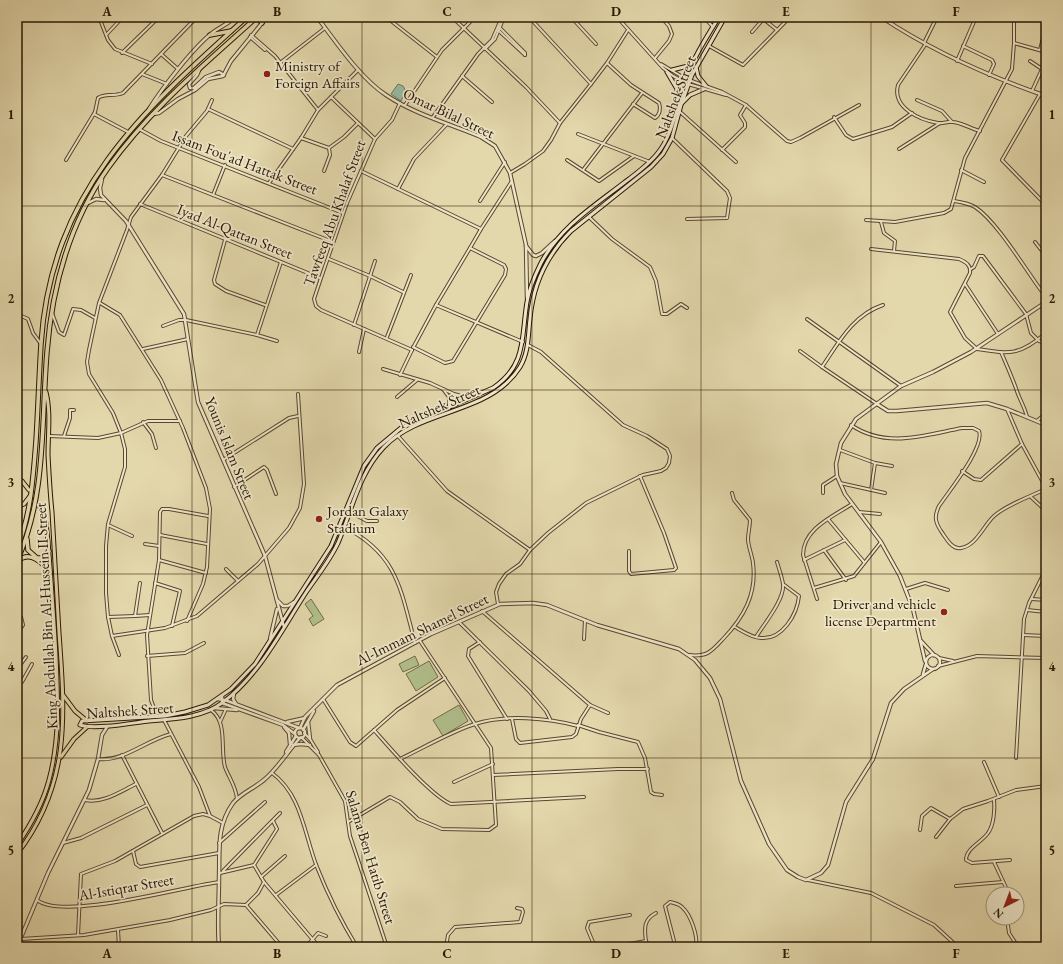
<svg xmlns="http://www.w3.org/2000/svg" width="1063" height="964" viewBox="0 0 1063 964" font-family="'EB Garamond',serif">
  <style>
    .green { fill: #b0bf8c; stroke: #6e6b48 }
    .water { fill: #96bba4; stroke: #6b7964 }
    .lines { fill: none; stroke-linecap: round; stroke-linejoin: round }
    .trunk-tunnel { stroke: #beb18a; stroke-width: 3; stroke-dasharray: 3 1.5; stroke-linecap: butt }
    .minor-casing { stroke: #59472d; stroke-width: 4 }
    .tertiary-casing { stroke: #59472d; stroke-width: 4.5 }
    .secondary-casing { stroke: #2b1703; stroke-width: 5 }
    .trunk-casing { stroke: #2b1703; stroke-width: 5 }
    .motorway-casing { stroke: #2b1703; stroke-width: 5.5 }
    .minor { stroke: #ede6c9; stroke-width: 2 }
    .tertiary { stroke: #ede6c9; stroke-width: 2.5 }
    .secondary { stroke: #ede6c9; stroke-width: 3 }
    .trunk { stroke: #e3d8ac; stroke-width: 3 }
    .motorway { stroke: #e3d8ac; stroke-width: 3.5 }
    .grid { fill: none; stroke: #2b1703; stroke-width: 1; stroke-opacity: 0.55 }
    .poi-dot { fill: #8f2418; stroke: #ede6c9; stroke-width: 1.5 }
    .labels { text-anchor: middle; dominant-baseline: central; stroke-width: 3.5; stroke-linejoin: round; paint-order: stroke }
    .poi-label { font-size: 15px; fill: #2b1703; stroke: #ede6c9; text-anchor: start }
    .street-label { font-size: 15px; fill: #2b1703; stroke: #ede6c9 }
    .neatline { fill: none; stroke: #2b1703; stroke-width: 1.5 }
    .grid-label { font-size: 13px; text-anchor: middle; font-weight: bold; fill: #2b1703 }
  </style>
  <rect width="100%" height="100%" fill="#e3d8ac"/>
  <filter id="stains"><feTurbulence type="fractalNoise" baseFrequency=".005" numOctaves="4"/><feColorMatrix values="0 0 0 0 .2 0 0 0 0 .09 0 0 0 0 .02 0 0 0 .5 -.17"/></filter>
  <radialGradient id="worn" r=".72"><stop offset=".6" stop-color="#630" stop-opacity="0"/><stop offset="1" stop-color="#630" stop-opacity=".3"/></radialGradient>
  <g class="green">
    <polygon points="311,599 324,619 313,626 309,619 313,616 305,604"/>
    <polygon points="415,656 419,665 403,672 399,664"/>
    <polygon points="429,661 438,677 416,691 406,674"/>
    <polygon points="459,705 468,721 443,736 433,720"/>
  </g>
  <polygon class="water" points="398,84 403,86 406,91 401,101 391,94"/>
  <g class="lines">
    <polyline class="trunk-tunnel" points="31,493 40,507"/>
    <g class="minor-casing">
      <g id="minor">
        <polyline points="99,17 108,40 115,49 152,64"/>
        <polyline points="188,17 192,22"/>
        <polyline points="225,17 227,23"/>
        <polyline points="386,17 437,57"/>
        <polyline points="452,17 526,87 560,123"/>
        <polyline points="571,17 596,44"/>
        <polyline points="617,17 663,68 673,76 688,84 726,95"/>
        <polyline points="704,17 713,27"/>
        <polyline points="761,17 777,30"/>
        <polyline points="1014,17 1014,43 1046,52"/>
        <polyline points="320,21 325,17"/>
        <polyline points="499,27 525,53 525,55"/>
        <polyline points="498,30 525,55"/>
        <polyline points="752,32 765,17"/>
        <polyline points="106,35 123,17"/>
        <polyline points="251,35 275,56 318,110"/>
        <polyline points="250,37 265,50"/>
        <polyline points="924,43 937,17"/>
        <path d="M925,45L898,85C892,108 920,120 938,123C943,124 948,121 953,122C963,123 971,129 980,131"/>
        <polyline points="709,46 743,65 790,17"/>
        <polyline points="963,46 992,60 994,64 989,75"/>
        <polyline points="485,49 495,39 504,17"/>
        <polyline points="1040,50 1043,38 1046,38"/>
        <polyline points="122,53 159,17"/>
        <polyline points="161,54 178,69"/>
        <polyline points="655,58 669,41 672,34 669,26 661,17"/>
        <polyline points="957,61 976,17"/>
        <polyline points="1030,61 1042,69 1032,91"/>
        <polyline points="280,63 325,28"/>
        <path d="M607,63L631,85L659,103C661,108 660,115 655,118L633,104"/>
        <polyline points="661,64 686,79 722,92 746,105 787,141 791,142 800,138 859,105"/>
        <polyline points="142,74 167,84"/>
        <polyline points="462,76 492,102"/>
        <polyline points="591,84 607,63 628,30"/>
        <polyline points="1040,94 1002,160 1046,205"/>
        <polyline points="331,97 375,139 347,203 321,278 314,299 316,306 321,310 412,350"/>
        <polyline points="917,100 942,111 952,122"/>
        <polyline points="405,105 442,50 475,17"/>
        <polyline points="208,109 293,149"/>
        <polyline points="679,111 736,162"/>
        <polyline points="94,114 128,132"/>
        <polyline points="433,117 478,54 492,40 502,17"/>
        <polyline points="834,117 846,135 853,139 892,127 912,113"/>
        <polyline points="139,129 161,141 343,213"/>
        <polyline points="578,134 650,162"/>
        <polyline points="301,138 329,148 344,137 357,124"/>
        <polyline points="672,138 727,191 730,198 727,218 687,219"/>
        <polyline points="375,139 392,120 400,103"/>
        <polyline points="899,149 940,123"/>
        <polyline points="722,150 745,127 745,123 740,115 746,105"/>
        <path d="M66,160L95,112L98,98C105,93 114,97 123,93L197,17"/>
        <polyline points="567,160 599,181 634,156"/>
        <polyline points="583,170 642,93"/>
        <polyline points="961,170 984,182"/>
        <polyline points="324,171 330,155 329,148"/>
        <polyline points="361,171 481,229 512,181"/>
        <polyline points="510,173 525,164 543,151 551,140 560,123 591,84 529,17"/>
        <polyline points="162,175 333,242"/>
        <polyline points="269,183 301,138 318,110 358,70"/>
        <polyline points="398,189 414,159 447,124"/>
        <polyline points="213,195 225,165"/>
        <polyline points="480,201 505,162"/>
        <path d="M954,201C961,202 968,203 975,207C998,222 1028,274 1046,297"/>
        <polyline points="140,204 320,278"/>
        <polyline points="589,217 612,239 650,267 656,281 662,314 667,314 681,304 687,308"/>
        <polyline points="866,220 895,222 944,213 951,209 965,158 1012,69 1014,43"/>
        <polyline points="881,222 884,233 895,241 894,251"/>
        <polyline points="225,240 214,280 215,284 226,291 265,305"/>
        <polyline points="1035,242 1046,256"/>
        <path d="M871,249L959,259C966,262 971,265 970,273L950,312L965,338L977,349C1010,354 1019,356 1046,333"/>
        <polyline points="329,259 370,276 403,292"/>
        <polyline points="971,269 974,267 979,256 983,256 1026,314 1031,333 1039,341 1046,343"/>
        <polyline points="965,284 998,334"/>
        <polyline points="100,303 120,315 161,380 183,428 206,488 210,509 207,567 203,584 187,621"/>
        <polyline points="436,305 470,248"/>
        <polyline points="52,313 59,332 64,335 73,309 81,310 95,318"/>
        <polyline points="17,314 28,319 33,333 41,344"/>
        <polyline points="807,319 901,386"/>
        <polyline points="354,325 375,261"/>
        <polyline points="163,326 179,320 186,320 257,335 277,341"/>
        <polyline points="257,335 281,262"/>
        <polyline points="387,337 411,275"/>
        <polyline points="414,346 436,305 523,342"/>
        <polyline points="413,347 445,363 453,361 505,275 506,269 504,265 470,248 481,229"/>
        <polyline points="143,349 188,339"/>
        <path d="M800,351L822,367C839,342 853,315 883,305"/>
        <polyline points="359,352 364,329"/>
        <path d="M1001,352C1007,366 1013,379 1018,394C1021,402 1025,408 1027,417"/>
        <polyline points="822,367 877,404"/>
        <polyline points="383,369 430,383 454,394 469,398"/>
        <polyline points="400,375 412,350"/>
        <polyline points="443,389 449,397 449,407"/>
        <polyline points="397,397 417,380"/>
        <polyline points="1037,421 1046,413"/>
        <polyline points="143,422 152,434 156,448"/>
        <path d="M851,425C886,449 925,435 962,428H973L979,431C985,447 949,491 939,506C934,516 935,522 941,531C946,538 952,550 961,548C976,546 984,525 994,516C1006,505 1031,496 1046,489"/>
        <polyline points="49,436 98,438 121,433 148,421 180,421"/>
        <polyline points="64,436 70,418 70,410 74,410"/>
        <polyline points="398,436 447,491 530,550"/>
        <polyline points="1022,444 1046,488"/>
        <polyline points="840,450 875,463 892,466"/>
        <polyline points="223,460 289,418 298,416"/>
        <polyline points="962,471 974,479 981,480 1022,444 1007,409"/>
        <polyline points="840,483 885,493"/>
        <polyline points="234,487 264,467 267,470 276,494"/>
        <polyline points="871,490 875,463"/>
        <polyline points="823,493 823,485 837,476"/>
        <polyline points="1031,497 1046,511"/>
        <polyline points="350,512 367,521 377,521"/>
        <polyline points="859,512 880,514"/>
        <polyline points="828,519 864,562"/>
        <polyline points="108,525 132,536"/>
        <path d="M344,527C398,554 401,591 415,643"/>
        <polyline points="160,535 207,544"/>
        <polyline points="145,544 159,546"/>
        <polyline points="824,550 846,580"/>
        <polyline points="629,551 629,571 631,574 674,570 676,568 664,533 640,476"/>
        <polyline points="159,560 206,573"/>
        <polyline points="804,560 845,540"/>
        <polyline points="226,569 238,581"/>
        <polyline points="140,583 135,616 150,615"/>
        <polyline points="155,583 180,591 172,626"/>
        <polyline points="814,588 854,576 881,542"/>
        <polyline points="906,589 925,583 948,590"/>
        <path d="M817,599L803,555C803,529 832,517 852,504"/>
        <polyline points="1032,599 1046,600"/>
        <polyline points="498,604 496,592 499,584 506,574 520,564 530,550 548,533 586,503 643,475 661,471 666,468 669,463 670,456 667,449 647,436 623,425 541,352 528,345"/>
        <polyline points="1027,610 1046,612"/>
        <polyline points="482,611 590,705 608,713"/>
        <polyline points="108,617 135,616"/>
        <polyline points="459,622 529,691 546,711 550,719"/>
        <path d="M735,627C742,631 752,638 761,638C782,640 797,615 799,596L783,584"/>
        <polyline points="17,633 23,625 21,617"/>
        <polyline points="1023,635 1046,636"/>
        <polyline points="112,636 165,628 197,616 258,564 289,528 300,508 304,484 298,394"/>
        <path d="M756,637C764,624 785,599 783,584C782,577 779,569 777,562"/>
        <polyline points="584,639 585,620"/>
        <polyline points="480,642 469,649 468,656 507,719"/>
        <polyline points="119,655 112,636 108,617 106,593 106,546 108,524 125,467 125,449 121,433 113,413 89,374 87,362 89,350 99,303 127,230 131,217 162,175 186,136 207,111 212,100"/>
        <path d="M689,655C707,657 711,652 723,639C744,617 757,594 753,563C752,555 748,546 748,539C748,533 750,527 750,520L734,500L732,493"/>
        <polyline points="147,656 185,653 204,643"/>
        <polyline points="939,658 953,661"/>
        <polyline points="938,666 977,656 1046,658"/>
        <polyline points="17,669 26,657"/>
        <polyline points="17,681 22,682 32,664"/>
        <polyline points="323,699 350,742 356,746 397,710 445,678"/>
        <path d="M211,710C228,722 220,749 225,767C229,778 236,786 237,799"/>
        <polyline points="164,715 154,708 151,700 147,635 159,560 160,512 162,509 169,509 208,516"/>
        <polyline points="512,719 516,739 520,743 572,737 576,734 581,719 590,705"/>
        <polyline points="164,720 199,787 210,816 223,823"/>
        <polyline points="220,722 226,709"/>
        <polyline points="578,725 599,732 638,742 645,758 651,792 654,794 662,795"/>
        <path d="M374,730C390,748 431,796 451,804L584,797"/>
        <polyline points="304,733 310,739 318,752"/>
        <polyline points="301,737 319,755 345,801 350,836 387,947"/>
        <polyline points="17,745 17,744"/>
        <polyline points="122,755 162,833"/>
        <polyline points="1016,758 1024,619 1029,603 1046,569"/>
        <path d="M98,759C124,762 146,740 171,734"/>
        <path d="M400,759C423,748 452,731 475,724C506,714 548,718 578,726"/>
        <polyline points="984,762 999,797"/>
        <path d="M272,773C302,795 304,834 317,867C328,895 341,921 357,947"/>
        <polyline points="493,775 618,769 648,769"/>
        <polyline points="454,782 493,764"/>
        <path d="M994,799C995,809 994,825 988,833C982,842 966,848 966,860L972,863L1010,860"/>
        <path d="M85,800C103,804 121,791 136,784"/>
        <polyline points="348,822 390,797 400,802 418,819 442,829 489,830 496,825 491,748 420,641"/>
        <polyline points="920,830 922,816 931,808 950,819"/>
        <polyline points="936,837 950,819 963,809 988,801 1016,790 1046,786"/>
        <polyline points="63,843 81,838 147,805"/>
        <polyline points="219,843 265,802"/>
        <polyline points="133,851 136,864 140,867 219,853"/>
        <polyline points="994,862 1009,894"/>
        <polyline points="254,865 264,882 319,947"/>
        <polyline points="223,871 280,813"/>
        <polyline points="220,873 254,865 277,829 273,821"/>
        <polyline points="261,877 285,856"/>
        <polyline points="808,880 871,893 934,925 958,947"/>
        <polyline points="956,886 1003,882"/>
        <polyline points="276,895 316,865"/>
        <path d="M37,900C63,921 182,887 219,882"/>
        <polyline points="246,905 258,893 264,882"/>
        <polyline points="1007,918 1009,933 1018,947"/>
        <polyline points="118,930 119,947"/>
        <polyline points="78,935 81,874 115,861 194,816 203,814 210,816"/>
        <polyline points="21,939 84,935 170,920 211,910 224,904 246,905 282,947"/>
        <path d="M646,941C644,928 644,919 656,913"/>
        <polyline points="306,947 318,933 326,936"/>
        <polyline points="446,947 448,935 455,927 520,922 523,912 522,909 517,908"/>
        <polyline points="595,947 587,928 589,922 630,915"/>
        <polyline points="612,947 646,941 649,947"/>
        <path d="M672,947L674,941L665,906L670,902C675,903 679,904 682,907C691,915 698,936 696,947"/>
      </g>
    </g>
    <g class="tertiary-casing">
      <g id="tertiary">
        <path d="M317,17C336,42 360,78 386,95C414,114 450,124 481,137L495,146L510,173L526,245L527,298"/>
        <path d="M881,17C932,51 988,76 1046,96"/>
        <polyline points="200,68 197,75 189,84 190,88 194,88 206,77 219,72 224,75"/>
        <path d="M149,109C163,87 193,48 212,33C221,26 226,26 235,17"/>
        <polyline points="153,114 159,113 178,99 195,90 208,79 223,76 231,61 267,17"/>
        <polyline points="102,179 100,188 101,195 126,221 184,314 198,402 265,556 284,627"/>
        <polyline points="88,203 96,199 104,200"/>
        <polyline points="526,246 533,255 536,256 542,253 555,241"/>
        <polyline points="877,404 888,411 897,411 987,403 1007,409 1046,425"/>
        <polyline points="277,600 283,606 288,606 294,602"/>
        <polyline points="270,639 277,609"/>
        <polyline points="921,641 934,655"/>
        <circle cx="933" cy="662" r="7"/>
        <polyline points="925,661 913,609 900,576 881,542 845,494 837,476 836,464 841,443 856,419 901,386 933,372 971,352 1046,302"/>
        <polyline points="923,674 926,664"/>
        <polyline points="234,694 233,699 236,704"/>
        <polyline points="222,696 222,703 283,725 295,734"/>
        <polyline points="217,699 225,700 299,728"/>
        <polyline points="214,708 237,710"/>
        <polyline points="287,722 305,718"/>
        <polyline points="308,722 310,739"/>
        <polyline points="284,727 289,733 290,744"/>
        <polyline points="300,728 305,717 337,685 431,634 500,604 533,603 547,605 597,625 679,649 695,660 710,678 720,699 741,781 769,844 787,870 798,877 806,880 821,873 828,865 846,802 873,759 891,703 904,689 933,669"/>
        <circle cx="300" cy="733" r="5"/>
        <polyline points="303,730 314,711"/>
        <polyline points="293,745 301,744 310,745"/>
        <polyline points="286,752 296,736"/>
        <polyline points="17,947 48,873 89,790 98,759 102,735 107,727"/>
        <path d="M219,947C217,923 219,901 219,877C220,850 216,827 233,803C241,793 255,788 265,779C278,768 288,751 300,738"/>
      </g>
    </g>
    <g class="secondary-casing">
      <g id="secondary">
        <path d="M719,17C706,38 692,60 684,84C676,107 673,135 657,154C648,165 637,173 625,182C594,206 560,227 541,263C535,275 529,289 527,302C521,338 527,365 493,388L401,428L377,448L364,466L331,546L255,664L231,689L208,705L185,712L165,716L82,721L80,725C95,730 132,723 149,721C173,719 202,718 222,703C260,675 282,629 307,591C318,575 330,560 338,543C352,510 359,473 384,447C421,408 490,415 520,367C529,352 528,335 530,319C533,284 547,255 571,231L651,167L663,154L672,138L681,105L692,75L725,17"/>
        <polyline points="696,67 698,76 706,86"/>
        <polyline points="672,70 692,65"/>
        <polyline points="667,72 677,89 678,98"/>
        <polyline points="682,103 690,95 704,89"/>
      </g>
    </g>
    <g class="trunk-casing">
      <g id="trunk">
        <polyline points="17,479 22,481 29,490"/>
        <polyline points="17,507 24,504 30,496"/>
        <polyline points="63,695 75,711 87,721"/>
        <polyline points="61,757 74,739 87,727"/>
        <path d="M17,845C30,826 43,803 49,780C60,739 58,698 56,656C54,618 51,579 48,541L46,523L40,507"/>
        <path d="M17,854C71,784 65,716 59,633C57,592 54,552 52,512C50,493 49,474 48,455C48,434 51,412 46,392"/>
      </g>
    </g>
    <g class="motorway-casing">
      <g id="motorway">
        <polyline points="256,17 262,23"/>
        <polyline points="210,35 231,31"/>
        <polyline points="27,539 28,550 37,558 43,558 49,551"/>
        <path d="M17,549C31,514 33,479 36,441C38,409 39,376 41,344C51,192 141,112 247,17"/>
        <path d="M17,561C47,495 41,422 47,352C52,287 70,222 108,168C149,110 205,64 257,17"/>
        <path d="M18,561C30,550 43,563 50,573"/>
      </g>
    </g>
    <use href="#minor" class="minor"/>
    <use href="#tertiary" class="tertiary"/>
    <use href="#secondary" class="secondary"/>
    <use href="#trunk" class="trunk"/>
    <use href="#motorway" class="motorway"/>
  </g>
  <path class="grid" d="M192,17V947M362,17V947M532,17V947M701,17V947M871,17V947M17,206H1046M17,390H1046M17,574H1046M17,758H1046"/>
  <g class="poi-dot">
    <circle cx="267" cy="74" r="4"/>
    <circle cx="319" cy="519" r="4"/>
    <circle cx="944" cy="612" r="4"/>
  </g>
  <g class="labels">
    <g class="poi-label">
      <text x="275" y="65">Ministry of<tspan x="275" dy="17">Foreign Affairs</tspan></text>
      <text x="327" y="510">Jordan Galaxy<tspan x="327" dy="17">Stadium</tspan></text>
      <text x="936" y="603" text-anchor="end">Driver and vehicle<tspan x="936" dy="17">license Department</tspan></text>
    </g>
    <g class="street-label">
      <text transform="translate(675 97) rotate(-69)">Naltshek Street</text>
      <text transform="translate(449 113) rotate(25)">Omar Bilal Street</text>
      <text transform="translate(245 162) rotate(21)">Issam Fou'ad Hattak Street</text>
      <text transform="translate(334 213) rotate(-70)">Tawfeeq Abu Khalaf Street</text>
      <text transform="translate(235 231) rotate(22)">Iyad Al-Qattan Street</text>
      <text transform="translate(439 406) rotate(-24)">Naltshek Street</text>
      <text transform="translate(230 448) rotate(68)">Younis Islam Street</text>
      <text transform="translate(46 616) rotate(-93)">King Abdullah Bin Al-Hussein II Street</text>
      <text transform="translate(422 629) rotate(-26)">Al-Immam Shamel Street</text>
      <text transform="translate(130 710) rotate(-4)">Naltshek Street</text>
      <text transform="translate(371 857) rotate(73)">Salama Ben Hatib Street</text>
      <text transform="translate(126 887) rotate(-10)">Al-Istiqrar Street</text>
    </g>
  </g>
  <rect width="1063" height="964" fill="none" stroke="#e3d8ac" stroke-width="44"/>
  <g transform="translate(1005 906) rotate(222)"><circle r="19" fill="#ede6c9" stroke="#9f937a"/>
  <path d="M0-3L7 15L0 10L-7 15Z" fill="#8f2418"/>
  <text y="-6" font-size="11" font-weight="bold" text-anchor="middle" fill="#2b1703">N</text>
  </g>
  <rect x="22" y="22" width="1019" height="920" class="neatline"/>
  <g class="grid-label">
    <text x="107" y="16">A</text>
    <text x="277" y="16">B</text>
    <text x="447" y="16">C</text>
    <text x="616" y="16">D</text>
    <text x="786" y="16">E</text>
    <text x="956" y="16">F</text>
    <text x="11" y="119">1</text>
    <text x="1052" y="119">1</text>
    <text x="11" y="303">2</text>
    <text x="1052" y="303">2</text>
    <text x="11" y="487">3</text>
    <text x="1052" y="487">3</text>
    <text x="11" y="671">4</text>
    <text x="1052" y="671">4</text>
    <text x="11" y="855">5</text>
    <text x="1052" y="855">5</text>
    <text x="107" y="958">A</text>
    <text x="277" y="958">B</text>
    <text x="447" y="958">C</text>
    <text x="616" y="958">D</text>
    <text x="786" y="958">E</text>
    <text x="956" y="958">F</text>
  </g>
  <rect width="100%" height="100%" filter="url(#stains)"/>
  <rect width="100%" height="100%" fill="url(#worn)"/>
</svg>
